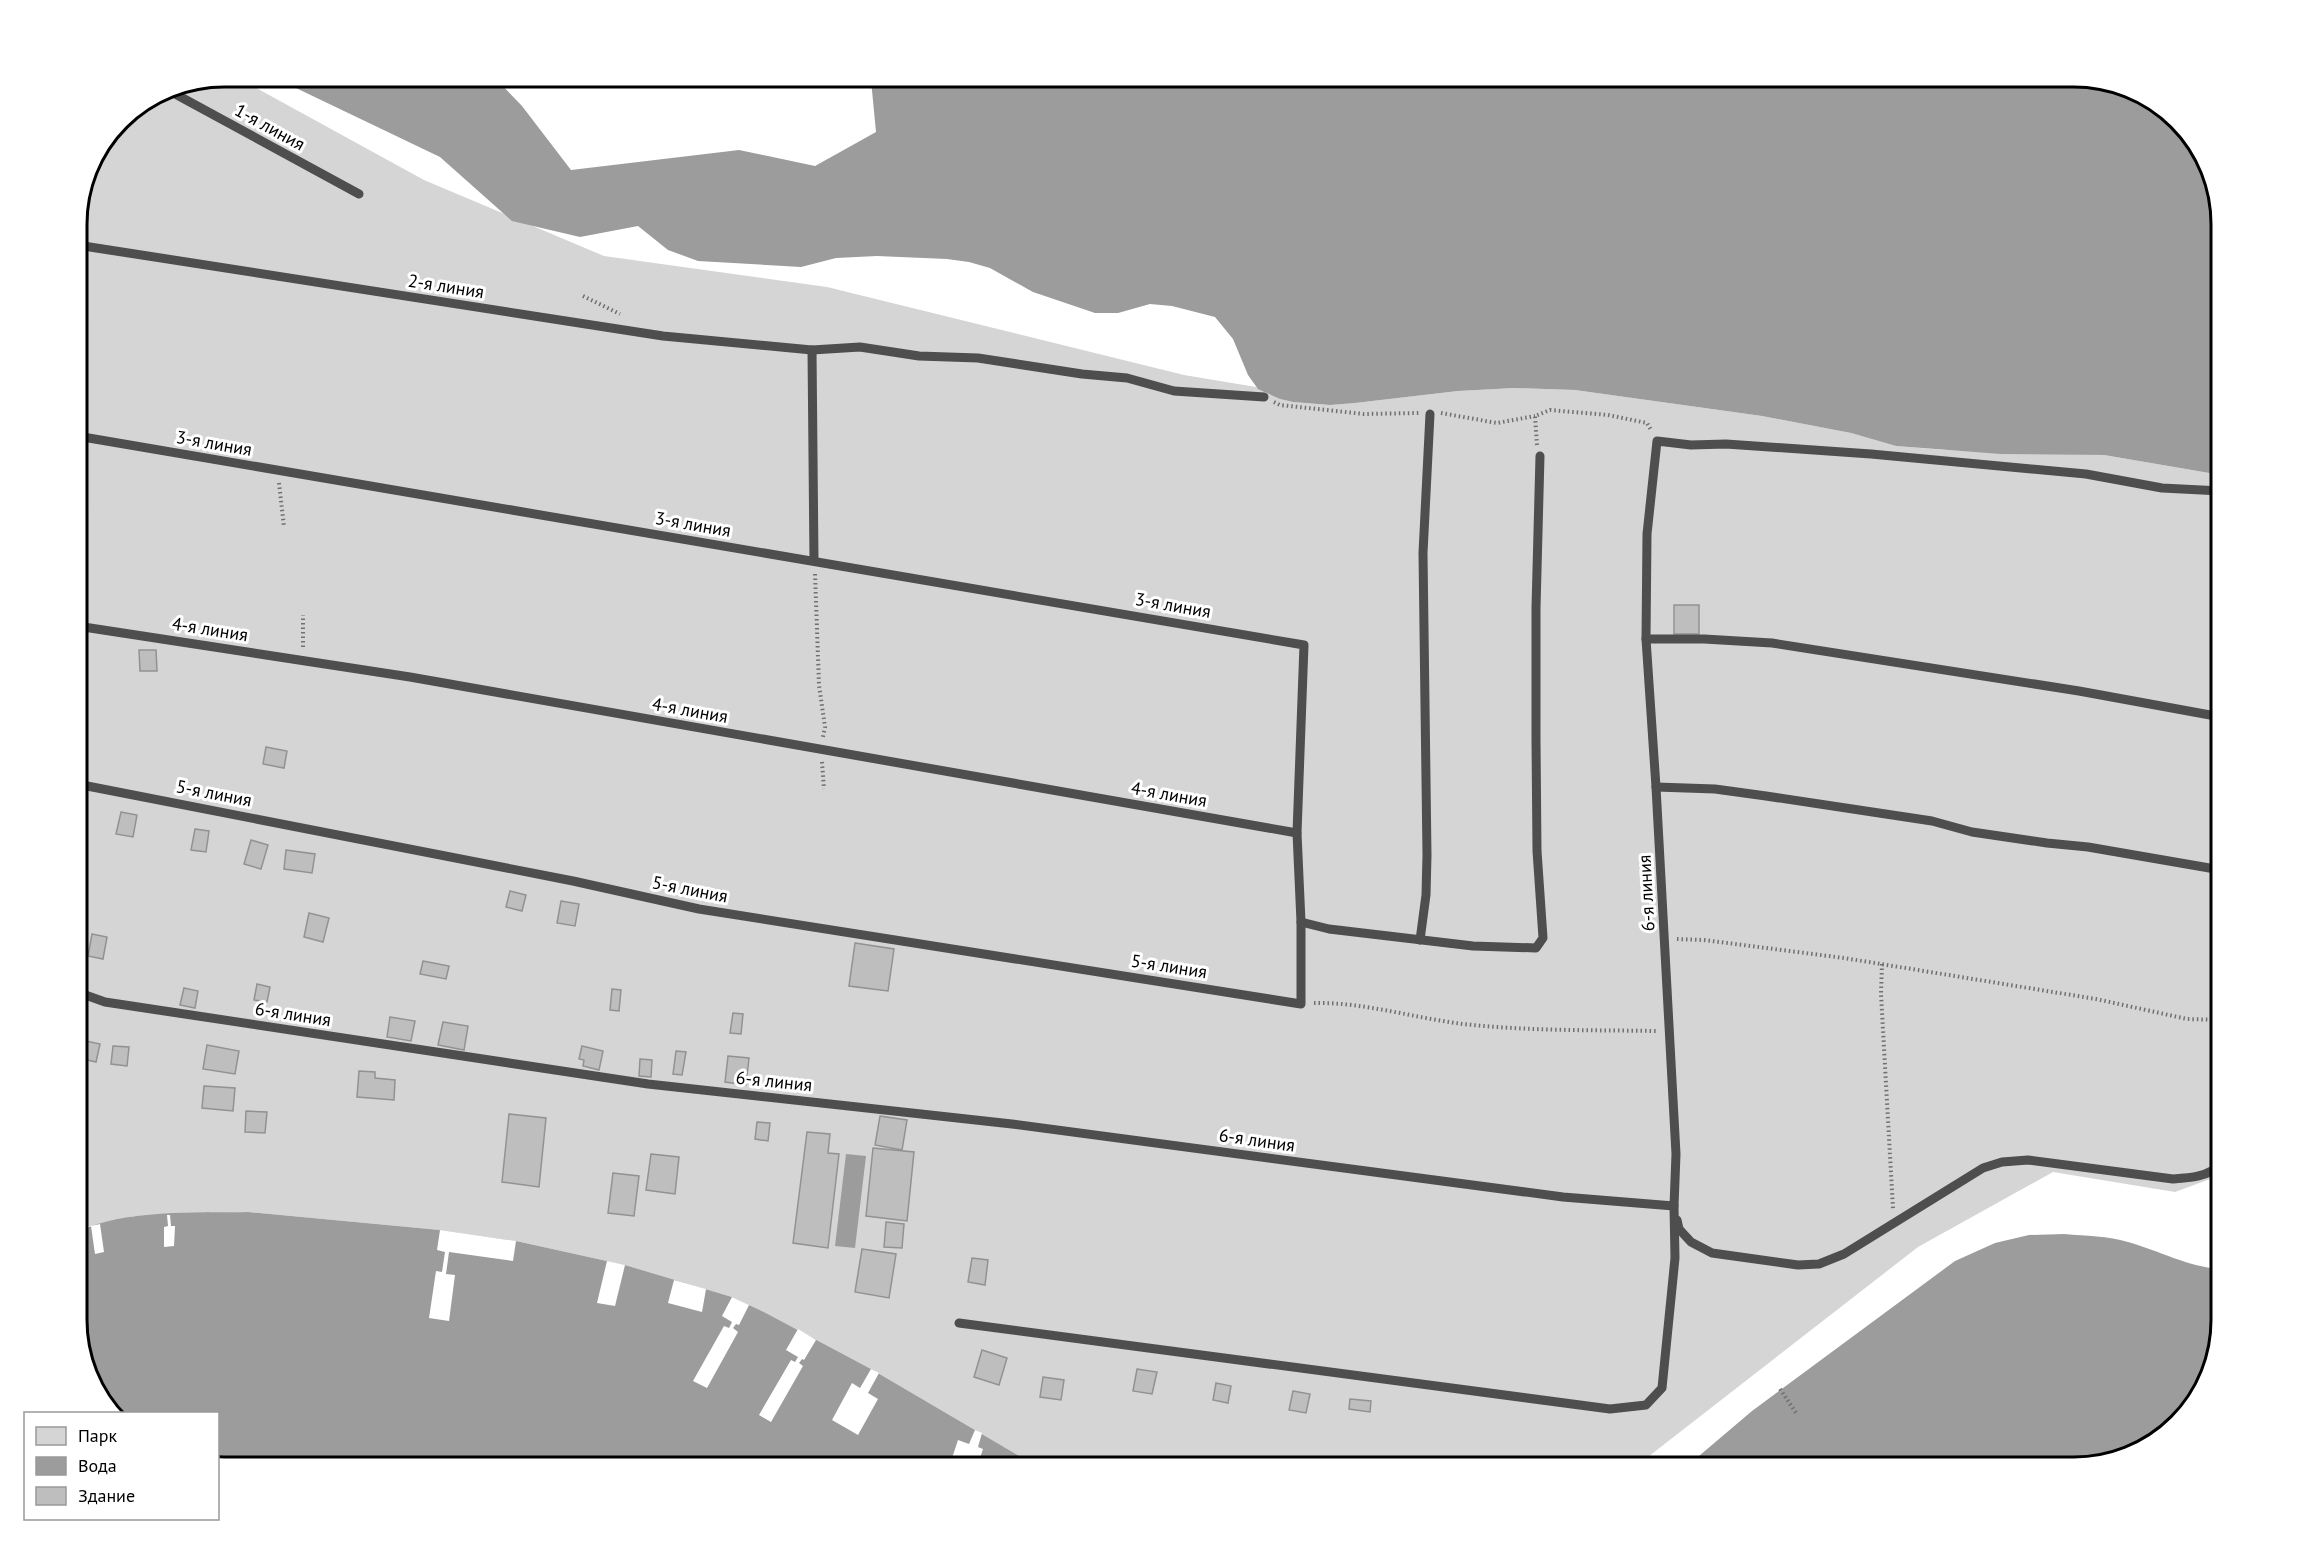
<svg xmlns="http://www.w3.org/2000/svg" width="2298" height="1544" viewBox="0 0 2298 1544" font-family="'PT Sans',sans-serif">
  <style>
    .green { fill: #d5d5d5 }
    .water { fill: #9c9c9c }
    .pier { fill: #fff }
    .building { fill: #bebebe; stroke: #929292; stroke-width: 1.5 }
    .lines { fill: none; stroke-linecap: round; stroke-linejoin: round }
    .path { stroke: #707070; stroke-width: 4; stroke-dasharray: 1.5 3; stroke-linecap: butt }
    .lane { stroke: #4e4e4e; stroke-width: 9 }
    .labels { text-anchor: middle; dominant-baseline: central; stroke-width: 6; stroke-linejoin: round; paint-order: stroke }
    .street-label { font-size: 18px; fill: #000; stroke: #fff }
    .rim { fill: none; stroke: #000; stroke-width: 3 }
  </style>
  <rect width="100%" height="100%" fill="#fff"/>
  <polygon class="green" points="224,77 236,77 424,180 604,256 827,287 1184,375 1256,387 1280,399 1293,402 1329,405 1355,403 1458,391 1514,388 1575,390 1762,416 1851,433 1896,446 1945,450 2104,455 2221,475 2221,1175 2175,1192 2053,1172 1918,1247 1635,1467 1038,1467 871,1369 764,1312 732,1297 625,1265 516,1241 440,1230 248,1212 134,1216 85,1227 77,1232 77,215 92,159 120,119 168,88"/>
  <g class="water">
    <polygon points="273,77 494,77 522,106 571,170 739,150 815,166 876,132 871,80 867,77 2074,77 2156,102 2206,158 2221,224 2221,475 2104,455 2001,454 1896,446 1851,433 1762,416 1575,390 1514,388 1458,391 1355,403 1330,405 1293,402 1280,399 1258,389 1248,375 1233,339 1215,317 1172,306 1150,304 1118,313 1095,313 1033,292 990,268 969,262 947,259 877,256 836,258 801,267 698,261 668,250 638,226 580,237 512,221 440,157"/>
    <polygon points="846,1154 866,1156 855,1248 835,1246"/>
    <path d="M248,1212L440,1230L516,1241L625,1265L732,1297L764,1312L871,1369L1038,1467H224L218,1466V1414L115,1413L96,1393L77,1329V1232C124,1209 197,1213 248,1212Z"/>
    <path d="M2064,1234C2086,1236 2108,1236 2128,1242C2160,1251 2188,1267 2221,1269V1320L2196,1402L2147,1448L2074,1467H1686L1752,1411L1955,1261L1995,1243L2029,1235Z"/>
  </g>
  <g class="pier">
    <polygon points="167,1215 170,1215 171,1226 175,1226 174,1246 164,1247 164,1227 168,1226"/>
    <polygon points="100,1224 104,1252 95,1254 91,1226"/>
    <polygon points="440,1230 516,1241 513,1261 449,1252 446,1274 455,1275 449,1321 429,1318 436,1271 442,1272 445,1252 437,1250"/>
    <polygon points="607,1261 625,1265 615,1306 597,1303"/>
    <polygon points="674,1280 706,1289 702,1312 668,1303"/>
    <polygon points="732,1297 749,1305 739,1325 736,1324 733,1328 738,1332 707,1388 693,1381 724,1326 729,1328 732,1322 722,1316"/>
    <polygon points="798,1329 816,1340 804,1360 802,1359 799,1363 803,1366 771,1422 759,1415 791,1360 795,1362 798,1357 786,1350"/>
    <polygon points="871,1369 879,1373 868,1393 878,1399 858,1435 832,1420 852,1383 860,1388"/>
    <polygon points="975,1430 982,1433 978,1447 983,1449 977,1467 949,1467 958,1440 969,1444"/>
  </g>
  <g class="building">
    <rect x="1674" y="605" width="25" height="29"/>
    <polygon points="139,650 156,650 157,671 140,671"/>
    <polygon points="266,747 287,751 284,768 263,764"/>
    <polygon points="121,812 137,815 133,837 116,834"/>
    <polygon points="195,829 209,831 206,852 191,850"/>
    <polygon points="251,840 268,845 261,869 244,864"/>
    <polygon points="286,850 315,854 312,873 284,869"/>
    <polygon points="510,891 526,895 522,911 506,907"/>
    <polygon points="561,901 579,904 575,926 557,923"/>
    <polygon points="77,911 85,913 83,926 77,925"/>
    <polygon points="309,913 329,918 323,942 304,937"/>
    <polygon points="92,934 107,937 103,959 88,956"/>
    <polygon points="855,943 894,949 888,991 849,986"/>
    <polygon points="423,961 449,966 446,979 420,974"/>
    <polygon points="257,984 270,987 267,1002 254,1000"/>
    <polygon points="184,988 198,991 195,1008 180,1005"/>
    <polygon points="612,989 621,990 619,1011 610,1010"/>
    <polygon points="733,1013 743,1014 741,1034 730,1033"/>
    <polygon points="390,1017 415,1021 411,1041 387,1037"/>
    <polygon points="443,1022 468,1026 464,1050 438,1045"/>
    <polygon points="86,1041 100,1044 96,1062 83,1059"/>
    <polygon points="207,1045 239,1051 235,1074 203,1069"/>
    <polygon points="113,1046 129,1047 127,1066 111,1064"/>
    <polygon points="582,1046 603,1051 599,1070 583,1066 584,1060 579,1059"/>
    <polygon points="676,1051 686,1052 682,1075 673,1074"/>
    <polygon points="728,1056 749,1058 746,1085 725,1082"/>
    <polygon points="640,1059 652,1060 651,1077 639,1076"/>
    <polygon points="359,1071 375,1072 375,1078 395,1080 394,1100 357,1097"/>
    <polygon points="204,1086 235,1088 233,1111 202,1108"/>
    <polygon points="246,1111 267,1112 265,1133 245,1132"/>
    <polygon points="509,1114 546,1118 539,1187 502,1182"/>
    <polygon points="880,1116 907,1120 902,1150 875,1145"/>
    <polygon points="757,1122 770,1123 768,1141 755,1139"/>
    <polygon points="807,1132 830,1134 828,1153 839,1154 828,1248 793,1243"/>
    <polygon points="873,1148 914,1152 907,1221 866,1216"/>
    <polygon points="651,1154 679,1157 675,1194 646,1190"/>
    <polygon points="613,1173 639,1176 634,1216 608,1213"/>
    <polygon points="886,1222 904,1224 902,1248 884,1247"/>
    <polygon points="862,1249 896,1254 889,1298 855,1292"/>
    <polygon points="972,1258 988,1260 985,1285 968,1282"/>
    <polygon points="982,1350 1007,1358 999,1385 974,1377"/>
    <polygon points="1137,1369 1157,1372 1152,1394 1133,1391"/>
    <polygon points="1043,1377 1064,1380 1061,1400 1040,1397"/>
    <polygon points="1216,1383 1231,1386 1228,1403 1213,1400"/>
    <polygon points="1293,1391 1310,1394 1306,1413 1289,1410"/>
    <polygon points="1350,1399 1371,1401 1370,1412 1349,1409"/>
    <rect x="1457" y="1458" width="12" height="9"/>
  </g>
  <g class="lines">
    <g class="path">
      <polyline points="583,296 620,314"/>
      <polyline points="1274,402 1280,405 1364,414 1419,413"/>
      <polyline points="1441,413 1497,423 1535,416"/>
      <polyline points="1537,445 1535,416 1550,410 1608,415 1647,423 1651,430"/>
      <polyline points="279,483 284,527"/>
      <polyline points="815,574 819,685 825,727 823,737"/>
      <polyline points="303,647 303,615"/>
      <polyline points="822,762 824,789"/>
      <polyline points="1677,939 1704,940 1844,958 2096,999 2187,1019 2221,1020"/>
      <polyline points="1882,964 1881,994 1893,1209"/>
      <path d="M1314,1003C1364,1002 1414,1018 1463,1024C1527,1031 1591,1030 1656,1031"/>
      <polyline points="1780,1389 1796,1413"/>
    </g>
    <g class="lane">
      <polyline points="166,89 359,194"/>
      <polyline points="77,245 663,336 812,350 860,347 919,356 978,358 1082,374 1127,378 1174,391 1264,397"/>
      <polyline points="812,350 814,561"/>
      <polyline points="77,436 1304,645 1297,833 1301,922 1301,1004 699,909 573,881 77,784"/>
      <polyline points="77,626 410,677 1297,833"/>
      <polyline points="1646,639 1704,639 1772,643 2079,691 2221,717"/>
      <polyline points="1656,787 1715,789 1766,796 1932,821 1972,832 2047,843 2088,847 2221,870"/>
      <polyline points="1301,922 1329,929 1473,946 1536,948 1543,938 1537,851 1536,739 1536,608 1540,456"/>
      <polyline points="1420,940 1426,895 1427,855 1423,553 1430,414"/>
      <polyline points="77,992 105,1002 648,1084 1012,1124 1563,1197 1674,1206 1676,1154 1656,787 1646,639 1647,534 1657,441 1691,445 1726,444 1871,454 2086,474 2162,488 2221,491"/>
      <path d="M1677,1220L1679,1229L1691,1242L1712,1253L1798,1265L1819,1264L1844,1254L1983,1168L2002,1162L2028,1160L2173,1179C2190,1178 2208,1177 2221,1164"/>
      <polyline points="959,1323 1610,1409 1646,1405 1662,1388 1675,1258 1674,1206"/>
    </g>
  </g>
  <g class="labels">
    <g class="street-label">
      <text transform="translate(270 127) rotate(29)">1-я линия</text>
      <text transform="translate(446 286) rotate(9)">2-я линия</text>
      <text transform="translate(214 443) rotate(10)">3-я линия</text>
      <text transform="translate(693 524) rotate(10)">3-я линия</text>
      <text transform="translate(1173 605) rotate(10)">3-я линия</text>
      <text transform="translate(210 629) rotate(9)">4-я линия</text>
      <text transform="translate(690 710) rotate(10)">4-я линия</text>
      <text transform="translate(214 793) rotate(11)">5-я линия</text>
      <text transform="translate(1169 794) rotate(10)">4-я линия</text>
      <text transform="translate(690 889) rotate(11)">5-я линия</text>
      <text transform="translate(1646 893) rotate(-93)">6-я линия</text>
      <text transform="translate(1169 966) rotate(9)">5-я линия</text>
      <text transform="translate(293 1014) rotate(9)">6-я линия</text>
      <text transform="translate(774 1081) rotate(6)">6-я линия</text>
      <text transform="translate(1257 1140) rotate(8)">6-я линия</text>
    </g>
  </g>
  <path d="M0 0H2298V1544H0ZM224 87H2074A137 137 0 0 1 2211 224V1320A137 137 0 0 1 2074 1457H224A137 137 0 0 1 87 1320V224A137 137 0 0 1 224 87Z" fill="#fff" fill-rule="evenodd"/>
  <path class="rim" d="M224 87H2074A137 137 0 0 1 2211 224V1320A137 137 0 0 1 2074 1457H224A137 137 0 0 1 87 1320V224A137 137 0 0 1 224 87Z"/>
  <rect x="24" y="1412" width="195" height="108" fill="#ffffff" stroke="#999999" stroke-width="1.5"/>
  <rect x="36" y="1427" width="30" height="18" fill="#d5d5d5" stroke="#999999" stroke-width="1.5"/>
  <text x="78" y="1442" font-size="18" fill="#000000">Парк</text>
  <rect x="36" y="1457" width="30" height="18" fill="#9c9c9c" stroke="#999999" stroke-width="1.5"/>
  <text x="78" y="1472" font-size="18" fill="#000000">Вода</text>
  <rect x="36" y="1487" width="30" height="18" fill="#bebebe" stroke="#999999" stroke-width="1.5"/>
  <text x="78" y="1502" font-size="18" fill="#000000">Здание</text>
</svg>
